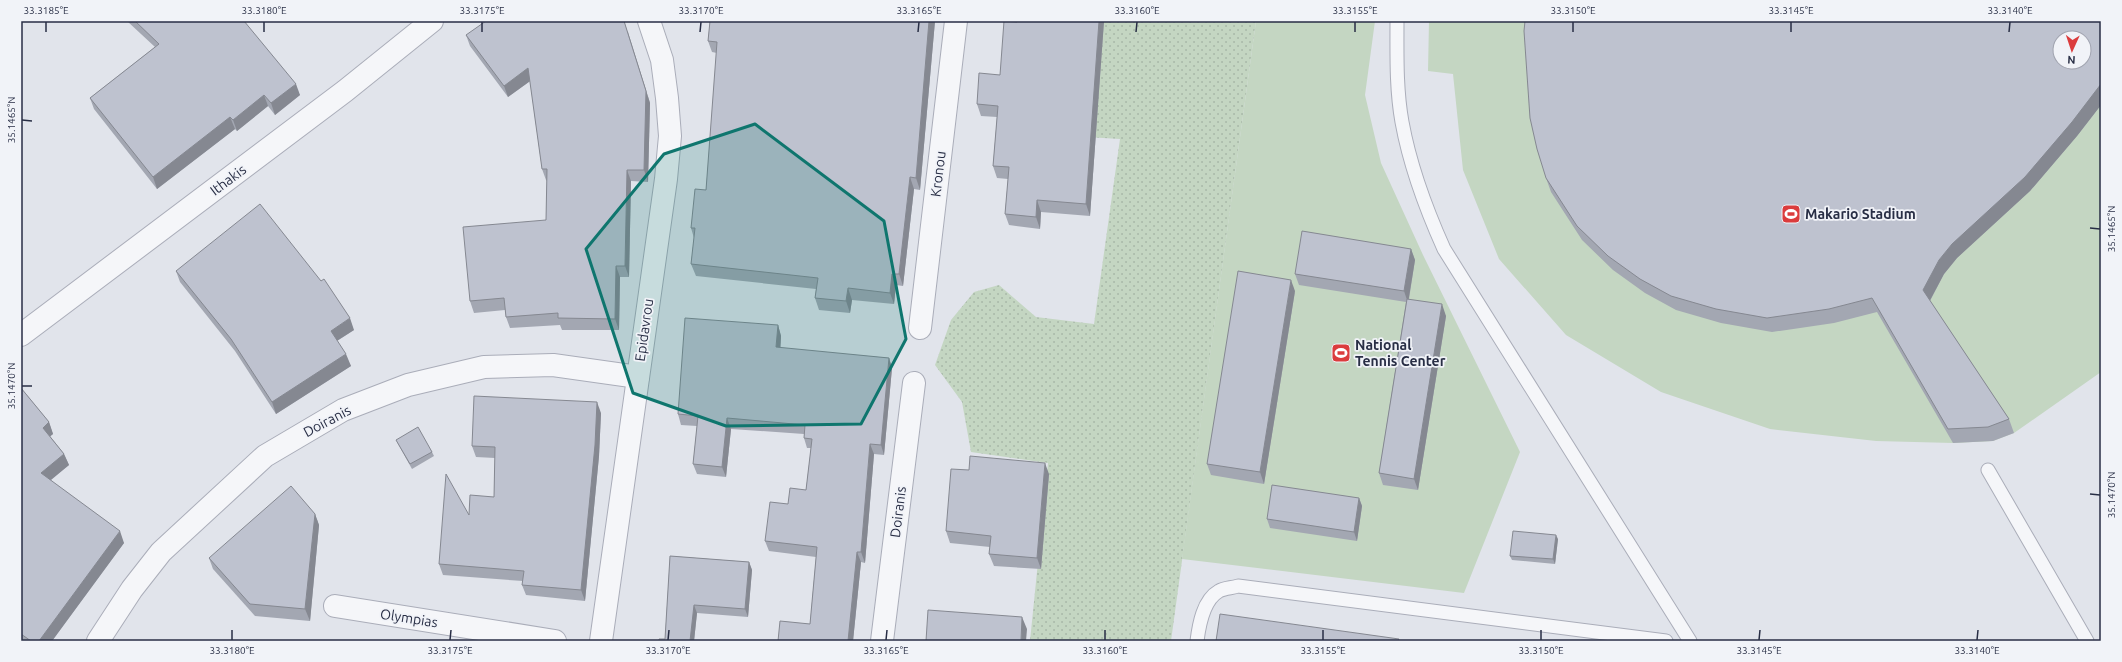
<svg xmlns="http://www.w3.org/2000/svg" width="2122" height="662" viewBox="0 0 2122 662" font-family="Ubuntu,sans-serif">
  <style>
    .grass { fill: url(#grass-dots) }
    .pitch { fill: #c4d6c2; fill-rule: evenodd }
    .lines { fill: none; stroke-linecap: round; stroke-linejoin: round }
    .service-casing { stroke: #aaadb9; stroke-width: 15 }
    .minor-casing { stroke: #aaadb9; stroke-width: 24 }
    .service { stroke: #f5f6f9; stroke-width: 13 }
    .minor { stroke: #f5f6f9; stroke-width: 22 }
    .wall { fill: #a3a7b2 }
    .shaded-wall { fill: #858891 }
    .building { fill: #bec2cf; stroke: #858891; fill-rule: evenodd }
    .marked { fill: #0f766e; fill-opacity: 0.2; stroke: #0f766e; stroke-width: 3; stroke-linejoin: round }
    .ticks { fill: none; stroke: #282e45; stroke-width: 1.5 }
    .labels { text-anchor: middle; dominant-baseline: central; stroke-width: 3.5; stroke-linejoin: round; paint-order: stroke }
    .street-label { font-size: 14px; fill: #282e45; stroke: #f1f3f8 }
    .poi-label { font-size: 14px; font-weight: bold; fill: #282e45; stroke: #f1f3f8; text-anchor: start }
    .neatline { fill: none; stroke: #282e45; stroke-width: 1.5 }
    .ticks-label { font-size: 10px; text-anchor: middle; fill: #282e45 }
  </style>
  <defs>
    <pattern id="grass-dots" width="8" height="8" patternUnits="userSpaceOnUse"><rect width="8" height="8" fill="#c4d6c2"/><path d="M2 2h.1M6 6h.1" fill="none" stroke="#a8b8a8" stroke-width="1.8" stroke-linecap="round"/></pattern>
  </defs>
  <rect width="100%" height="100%" fill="#e1e4eb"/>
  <polygon class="grass" points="1101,21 1256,21 1171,641 1030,641 1048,463 971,452 962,402 935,365 951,320 974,292 999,285 1036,317 1094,324 1120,139 1086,137"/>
  <g class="pitch">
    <polygon points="1256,21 1375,21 1365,95 1381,163 1423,255 1520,452 1464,593 1182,559"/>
    <path d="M1429,21H2101V372L2014,433L1993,441L1953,443L1876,441L1770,429L1661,392L1566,335L1499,259L1463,170L1453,74L1428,71ZM2060,38H2084V62H2060Z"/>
  </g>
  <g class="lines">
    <g class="service-casing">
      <g id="service">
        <path d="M1397,21C1397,54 1396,89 1402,122C1410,166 1426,209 1444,249L1690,641"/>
        <polyline points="1988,470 2087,641"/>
        <path d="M1197,641C1199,625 1203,600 1219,591C1224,588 1232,588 1238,586L1666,641"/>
      </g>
    </g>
    <g class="minor-casing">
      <g id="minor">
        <polyline points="920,328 956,21"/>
        <polyline points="21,335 345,91 432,21"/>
        <polyline points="335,606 555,641"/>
        <polyline points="98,641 132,589 161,552 265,456 343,410 408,385 484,367 553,365 638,377"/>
        <polyline points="601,641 666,179 670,136 667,98 662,60 649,21"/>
        <polyline points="882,641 914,383"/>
      </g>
    </g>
    <use href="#service" class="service"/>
    <use href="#minor" class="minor"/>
  </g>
  <g class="wall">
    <polygon points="127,21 244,21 300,95 275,115 268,106 237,131 235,129 157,189 94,109 90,98 155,47"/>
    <polygon points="710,21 935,21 920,190 914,189 903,286 896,285 894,304 852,300 850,313 819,310 815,298 816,289 696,276 691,264 694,238 691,228 706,190 717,53 712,52 708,41"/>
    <polygon points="1104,21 1090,216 1041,212 1040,229 1009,225 1005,214 1008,179 997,178 993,166 997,117 981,116 977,104 1000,75"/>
    <polygon points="2101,21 2101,105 2077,136 2030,191 1957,258 1944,274 1930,301 2009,419 2014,433 1993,441 1953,443 1877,312 1834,323 1772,332 1721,323 1676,310 1645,293 1613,270 1582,240 1551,192 1546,178"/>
    <polygon points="628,32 650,103 648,182 631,181 629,277 620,277 619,330 562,330 560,325 510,328 506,317 505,310 474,313 470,301 546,220 547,181 546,180 542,169 530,81 508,97 470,46 466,35"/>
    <polygon points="1411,249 1415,260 1409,299 1446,316 1418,490 1383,485 1379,473 1406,302 1299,285 1295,274"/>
    <polygon points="176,271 354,330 337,341 351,366 276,414 235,351 180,282"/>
    <polygon points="1295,291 1264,484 1211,475 1207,464"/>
    <polygon points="778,325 781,336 780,348 889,358 892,368 884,455 874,454 865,563 861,562 853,641 778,641 810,624 816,557 769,551 765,541 788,504 806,490 811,448 807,448 804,438 804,434 731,429 726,477 697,474 693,464 697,426 681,425 678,414"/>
    <polygon points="21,388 49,422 53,434 50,436 64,454 69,465 50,480 124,543 52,641 21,641"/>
    <polygon points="601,413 599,456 585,601 526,595 522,585 523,581 443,575 439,564 469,515 494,497 495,458 476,457 472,446"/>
    <polygon points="396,440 432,452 434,456 412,469 398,444"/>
    <polygon points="969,470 1049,474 1041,569 994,566 989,554 990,547 950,543 946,531"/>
    <polygon points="1359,498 1362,506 1357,541 1270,528 1267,519"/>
    <polygon points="315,514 319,525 310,621 255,616 213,569 209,558"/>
    <polygon points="1558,539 1555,564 1512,560 1510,556"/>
    <polygon points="670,556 749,562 752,570 748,617 697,613 694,641 659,641 665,639"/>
  </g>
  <g class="shaded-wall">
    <polygon points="624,21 650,103 648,182 644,170"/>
    <polygon points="929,21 935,21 920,190 916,178"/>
    <polygon points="1099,21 1104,21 1090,216 1086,204"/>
    <polygon points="528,68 533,79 508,97 504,86"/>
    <polygon points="296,84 300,95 275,115 271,103"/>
    <polygon points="2101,84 2101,105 2077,136 2030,191 1957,258 1944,274 1928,304 1923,290 1939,260 1952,244"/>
    <polygon points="264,95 268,106 237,131 233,120"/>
    <polygon points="230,117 235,129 157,189 153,177"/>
    <polygon points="627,170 631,181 629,277 625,266"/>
    <polygon points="910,177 914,189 903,286 899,274"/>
    <polygon points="1037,200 1041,212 1040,229 1036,217"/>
    <polygon points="1411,249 1415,260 1408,303 1404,291"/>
    <polygon points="616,266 620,277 619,330 615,319"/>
    <polygon points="892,274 896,285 894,304 890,293"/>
    <polygon points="1291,280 1295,291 1264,484 1260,472"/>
    <polygon points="848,288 852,300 850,313 846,301"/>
    <polygon points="1442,304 1446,316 1418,490 1414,479"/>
    <polygon points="350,318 354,330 335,342 331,331"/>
    <polygon points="778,325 781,336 780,358 776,347"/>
    <polygon points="346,354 351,366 276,414 272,402"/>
    <polygon points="889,358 892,368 884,455 881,445"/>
    <polygon points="597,402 601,413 599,456 585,601 581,590"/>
    <polygon points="727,418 731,429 726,477 722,467"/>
    <polygon points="49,422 53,434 47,439 43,428"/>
    <polygon points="870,444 874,454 865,563 861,552"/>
    <polygon points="64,454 69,465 45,485 41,473"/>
    <polygon points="1045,463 1049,474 1041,569 1037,558"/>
    <polygon points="1359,498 1362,506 1357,541 1354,532"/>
    <polygon points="315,514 319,525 310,621 305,609"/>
    <polygon points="120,531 124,543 52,641 39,641"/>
    <polygon points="1556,535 1558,539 1555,564 1553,559"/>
    <polygon points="857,552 861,562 853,641 848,641"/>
    <polygon points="749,562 752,570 748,617 745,609"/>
    <polygon points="694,605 697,613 694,641 690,641"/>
    <polygon points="1022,617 1027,629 1026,641 1021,641"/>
  </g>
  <g class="building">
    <polygon points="135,21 244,21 296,84 271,103 264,95 233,120 230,117 153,177 90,98 159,44"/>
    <polygon points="486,21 624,21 646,91 644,170 627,170 625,266 616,266 615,319 558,318 558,313 506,317 504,298 470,301 463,227 546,220 547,169 542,169 528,68 504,86 466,35"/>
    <polygon points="710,21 929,21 916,178 910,177 899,274 892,274 890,293 848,288 846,301 815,298 818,278 691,264 695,228 691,228 695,189 706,190 717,42 708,41"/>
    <polygon points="1004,21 1017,22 1017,21 1099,21 1086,204 1037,200 1036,217 1005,214 1009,167 993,166 998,106 977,104 979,73 1000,75"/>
    <path d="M1525,21H2101V84L2072,122L2025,177L1952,244L1939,260L1923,290L2009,419L1988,427L1948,429L1872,298L1829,309L1767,318L1716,309L1671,296L1640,279L1608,256L1577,226L1546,178L1537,149L1530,118L1524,31ZM2060,38H2084V62H2060Z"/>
    <polygon points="260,204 321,281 324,279 350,318 331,331 346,354 272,402 231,339 176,271"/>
    <polygon points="1302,231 1411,249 1404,291 1295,274"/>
    <polygon points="1238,271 1291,280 1260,472 1207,464"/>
    <polygon points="1407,299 1442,304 1414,479 1379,473"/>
    <polygon points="685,318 778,325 776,347 889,358 881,445 870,444 861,552 857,552 848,641 778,641 780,621 810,624 817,547 765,541 770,502 788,504 790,488 806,490 812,439 804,438 805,425 727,418 722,467 693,464 698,416 678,414"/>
    <polygon points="21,388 49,422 43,428 64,454 41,473 120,531 39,641 31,641 21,634"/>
    <polygon points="474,396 597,402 595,445 581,590 522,585 524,571 439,564 446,474 469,515 470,495 494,497 495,447 472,446"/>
    <polygon points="418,427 432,452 410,464 396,440"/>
    <polygon points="970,456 1045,463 1037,558 989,554 991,536 946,531 951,469 969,470"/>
    <polygon points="1272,485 1359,498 1354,532 1267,519"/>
    <polygon points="291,486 315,514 305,609 250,604 209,558"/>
    <polygon points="1513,531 1556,535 1553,559 1510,556"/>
    <polygon points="670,556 749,562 745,609 694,605 690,641 659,641 659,639 665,639"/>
    <polygon points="928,610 1022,617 1021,641 926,641"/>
    <polygon points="1220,614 1399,639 1398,641 1216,641"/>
  </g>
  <path class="marked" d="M755,124L884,221L906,339L861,424L726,426L633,393L586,249L664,154Z"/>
  <path class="ticks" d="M46,32V22M264,32V22M482,32V22M700,32L701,22M918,32L919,22M1136,32L1137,22M1355,32V22M1573,32V22M1791,32V22M2009,32L2010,22M22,120L32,121M2090,228L2100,229M22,386H32M2090,494L2100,495M232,640V630M450,640L451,630M668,640L669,630M886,640L887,630M1105,640V630M1323,640V630M1541,640V630M1759,640L1760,630M1977,640L1978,630"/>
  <defs>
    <g id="stadium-square" transform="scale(1)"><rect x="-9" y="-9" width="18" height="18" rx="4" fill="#db3c3d" stroke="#f1f3f8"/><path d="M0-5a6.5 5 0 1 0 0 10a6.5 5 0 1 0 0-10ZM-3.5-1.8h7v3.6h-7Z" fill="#fff"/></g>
  </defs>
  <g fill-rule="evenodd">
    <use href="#stadium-square" x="1791" y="214"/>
    <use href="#stadium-square" x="1341" y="353"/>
  </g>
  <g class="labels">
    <g class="street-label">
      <text transform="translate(938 174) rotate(-83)">Kronou</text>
      <text transform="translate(228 180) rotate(-37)">Ithakis</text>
      <text transform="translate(644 330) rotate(-82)">Epidavrou</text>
      <text transform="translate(327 421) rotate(-28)">Doiranis</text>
      <text transform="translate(898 512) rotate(-83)">Doiranis</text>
      <text transform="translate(409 618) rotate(9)">Olympias</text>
    </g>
    <g class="poi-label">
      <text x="1805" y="214">Makario Stadium</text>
      <text x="1355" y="345">National<tspan x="1355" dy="16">Tennis Center</tspan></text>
    </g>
  </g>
  <rect width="2122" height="662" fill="none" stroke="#f1f3f8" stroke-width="44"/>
  <g transform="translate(2072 50) rotate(183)"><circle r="19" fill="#f1f3f8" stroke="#a1a4b0"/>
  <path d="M0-3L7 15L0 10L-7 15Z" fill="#db3c3d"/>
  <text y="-6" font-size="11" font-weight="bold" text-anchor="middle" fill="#282e45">N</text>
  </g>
  <rect x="22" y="22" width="2078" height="618" class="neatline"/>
  <g class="ticks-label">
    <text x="46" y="14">33.3185°E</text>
    <text x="264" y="14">33.3180°E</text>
    <text x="482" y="14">33.3175°E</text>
    <text x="701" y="14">33.3170°E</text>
    <text x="919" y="14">33.3165°E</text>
    <text x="1137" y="14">33.3160°E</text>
    <text x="1355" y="14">33.3155°E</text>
    <text x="1573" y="14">33.3150°E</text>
    <text x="1791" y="14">33.3145°E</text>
    <text x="2010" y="14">33.3140°E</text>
    <text transform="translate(11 120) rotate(-90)" y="4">35.1465°N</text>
    <text transform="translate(2111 229) rotate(-90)" y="4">35.1465°N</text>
    <text transform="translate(11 386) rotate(-90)" y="4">35.1470°N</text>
    <text transform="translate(2111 495) rotate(-90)" y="4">35.1470°N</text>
    <text x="232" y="654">33.3180°E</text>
    <text x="450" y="654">33.3175°E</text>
    <text x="668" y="654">33.3170°E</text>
    <text x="886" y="654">33.3165°E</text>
    <text x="1105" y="654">33.3160°E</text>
    <text x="1323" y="654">33.3155°E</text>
    <text x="1541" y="654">33.3150°E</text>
    <text x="1759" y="654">33.3145°E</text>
    <text x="1977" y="654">33.3140°E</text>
  </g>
</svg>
